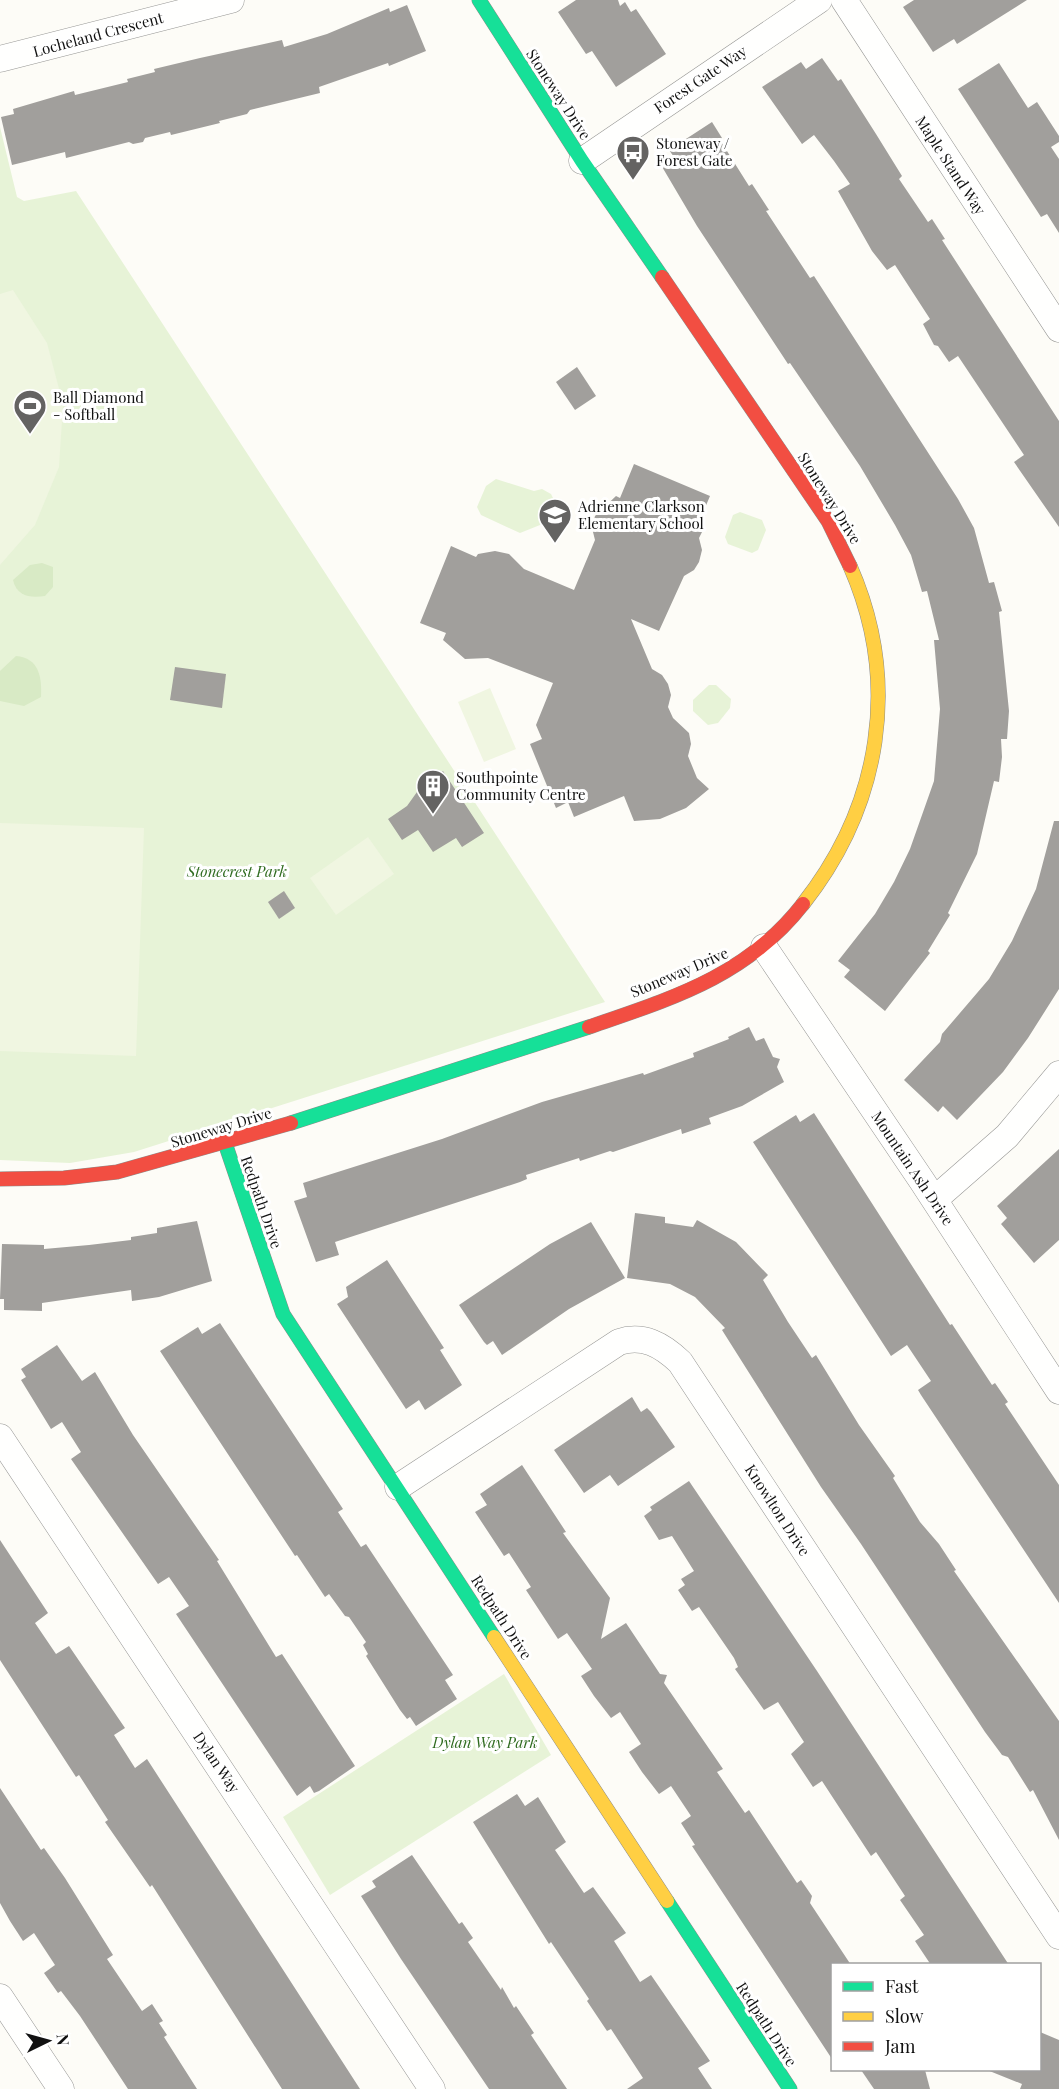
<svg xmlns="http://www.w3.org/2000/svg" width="1059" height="2089" viewBox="0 0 1059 2089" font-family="'Playfair Display',serif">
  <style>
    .green { fill: #e7f3d7 }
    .forest { fill: #d8eac5 }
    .pitch { fill: #f0f6e1 }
    .building { fill: #a19f9c }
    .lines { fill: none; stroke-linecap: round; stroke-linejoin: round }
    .street-casing { stroke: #979795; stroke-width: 27 }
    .fast-casing { stroke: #8e8d8b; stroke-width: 15 }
    .slow-casing { stroke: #8e8d8b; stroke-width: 15 }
    .jam-casing { stroke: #8e8d8b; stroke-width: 15 }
    .street { stroke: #fffffe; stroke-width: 26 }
    .fast { stroke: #16e098; stroke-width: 14 }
    .slow { stroke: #ffcf43; stroke-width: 14 }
    .jam { stroke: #f24e42; stroke-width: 14 }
    .labels { text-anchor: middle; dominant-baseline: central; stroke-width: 6; stroke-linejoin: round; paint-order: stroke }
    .street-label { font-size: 15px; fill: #111; stroke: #fff }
    .poi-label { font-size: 15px; fill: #111; stroke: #fff; text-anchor: start }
    .park-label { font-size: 15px; font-style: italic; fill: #2f6b1f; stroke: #fff }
  </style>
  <rect width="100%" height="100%" fill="#fdfcf7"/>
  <g class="green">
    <polygon points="0,127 17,197 24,201 76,191 605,1002 134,1152 70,1163 0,1160"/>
    <polygon points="496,479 534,491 542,489 551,494 554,500 545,523 520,533 481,515 477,507 486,486"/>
    <polygon points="740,512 762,520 766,530 758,550 752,553 728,544 725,537 733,515"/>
    <polygon points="709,685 716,685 731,699 730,708 718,723 708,725 693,711 693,700"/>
    <polygon points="504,1674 551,1755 330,1895 283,1817"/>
  </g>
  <g class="forest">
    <path d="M42,563L53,567V587L45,596C31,598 17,597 13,580L30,565Z"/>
    <path d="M16,656C39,658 42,677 41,697L24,706L0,701V671Z"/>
  </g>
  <g class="pitch">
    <polygon points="13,290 47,343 63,404 59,467 35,525 0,565 0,294"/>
    <polygon points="490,688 516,749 484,762 458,702"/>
    <polygon points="0,823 144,828 136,1056 0,1051"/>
    <polygon points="368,837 394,874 336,915 310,878"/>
  </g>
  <g class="building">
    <polygon points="576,0 618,0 620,6 625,2 631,12 636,9 666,54 616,87 592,51 586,54 558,12"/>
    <polygon points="914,0 1027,0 957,44 954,39 933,52 903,7"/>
    <polygon points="407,5 426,51 389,66 388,63 319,87 320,93 250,110 247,114 219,121 220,123 171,135 170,132 145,138 143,142 133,144 129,142 66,158 65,152 12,165 1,117 14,114 13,109 74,91 75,95 128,82 127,79 155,72 154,69 200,58 282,40 284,47 327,34 389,8 390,12"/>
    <polygon points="822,58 838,81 841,79 876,134 902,176 899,179 928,222 932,219 945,239 942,240 1059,421 1059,527 1014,462 1024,455 958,356 949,362 938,346 934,345 923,324 930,319 895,265 887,270 872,251 838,191 850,184 834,161 814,135 802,144 762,87 801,62 806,69"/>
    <polygon points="999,63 1028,108 1037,102 1059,136 1059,142 1051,147 1059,159 1059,233 1047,214 1041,217 958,89"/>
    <polygon points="712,122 722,138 720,140 749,186 752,184 769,210 766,211 810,278 814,276 958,499 974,528 989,583 994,582 1002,611 999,612 1009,711 1007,739 1001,739 1002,757 999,782 994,781 977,854 948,913 950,915 928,951 930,953 885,1011 844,977 850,970 838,961 875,914 894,882 910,849 934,781 940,709 934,640 939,640 927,591 922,592 911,555 895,525 860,466 790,363 788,364 697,226 661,165 674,157 669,150"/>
    <polygon points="577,367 596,396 575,410 556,382"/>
    <polygon points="634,464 710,496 696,529 702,532 699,538 702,550 699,562 694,570 684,576 659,631 631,619 652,669 662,675 668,684 671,695 668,707 673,718 689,733 691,744 688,756 697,778 709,789 686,808 660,819 634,821 624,796 574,817 568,802 556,808 530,744 542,739 536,725 553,683 488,658 465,659 443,640 446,633 420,623 451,546 476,557 478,554 495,551 509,554 524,569 574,590 595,540 592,528 595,516 616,496 620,498"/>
    <polygon points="175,667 226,674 222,708 170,700"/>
    <polygon points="443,771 484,833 462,847 456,838 433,852 418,830 402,840 388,819 407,806 422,785"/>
    <polygon points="1054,821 1059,821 1059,989 1028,1038 1003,1072 957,1120 943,1106 938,1112 904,1080 940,1042 942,1034 989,979 1012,941 1036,889"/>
    <polygon points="284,891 295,908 279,919 268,902"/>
    <polygon points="749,1027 756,1041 764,1038 773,1057 780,1059 777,1067 784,1082 742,1106 709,1118 711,1124 682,1134 681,1129 613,1152 610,1151 580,1161 579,1158 526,1175 527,1179 520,1182 335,1242 339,1255 316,1262 294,1201 307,1197 303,1183 442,1139 542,1102 643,1073 644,1075 694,1057 693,1053 729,1039 728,1037"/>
    <polygon points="814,1113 950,1325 952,1324 992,1385 995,1383 1008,1402 1005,1404 1059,1485 1059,1603 921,1395 918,1390 931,1381 907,1345 891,1356 753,1142 796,1115 800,1122"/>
    <polygon points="1059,1149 1059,1240 1034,1263 1001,1224 1007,1218 997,1206"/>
    <polygon points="635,1213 665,1217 665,1223 693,1227 697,1220 736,1242 768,1275 763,1280 788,1322 812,1358 816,1355 859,1425 895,1476 893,1478 920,1522 939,1544 956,1570 954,1571 1059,1721 1059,1840 1033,1790 1030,1792 1008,1757 1002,1755 985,1732 861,1544 821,1487 722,1330 725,1328 695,1297 670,1284 627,1278"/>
    <polygon points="197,1221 212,1281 159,1297 132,1301 131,1290 42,1303 42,1311 4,1310 4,1299 0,1299 2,1244 44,1245 44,1249 89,1245 131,1240 131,1237 157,1233 157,1228"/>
    <polygon points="591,1222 625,1278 569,1309 502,1355 493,1341 487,1345 484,1342 459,1305 550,1244"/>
    <polygon points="387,1260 444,1348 440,1350 462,1385 425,1410 419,1400 406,1409 337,1304 348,1297 346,1287"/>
    <polygon points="220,1323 343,1509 338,1512 361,1547 366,1544 453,1675 445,1680 457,1699 416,1726 410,1717 407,1719 400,1710 366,1656 368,1654 363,1645 366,1642 349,1617 345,1616 329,1594 325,1597 297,1555 295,1556 160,1351 198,1327 202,1334"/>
    <polygon points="57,1345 82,1381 95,1372 133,1435 219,1560 217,1561 276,1657 282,1654 355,1766 319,1791 314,1793 310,1786 297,1796 176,1614 189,1606 169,1577 158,1584 71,1459 81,1452 62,1422 51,1429 21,1380 26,1377 21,1369"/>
    <polygon points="632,1397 641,1412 647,1408 651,1412 675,1447 618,1486 610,1475 584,1493 554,1450"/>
    <polygon points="522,1465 566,1532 563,1533 610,1598 601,1639 626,1623 660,1674 667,1675 664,1683 723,1769 717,1772 745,1813 749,1810 797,1883 801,1880 812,1896 810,1903 851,1965 832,1965 832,2059 692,1846 695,1845 681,1823 691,1816 671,1786 659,1794 642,1772 629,1752 641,1744 620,1712 611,1718 594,1696 581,1676 592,1669 567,1633 558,1639 526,1590 531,1587 509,1553 504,1556 475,1512 487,1505 480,1494"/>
    <polygon points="689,1481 817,1671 1009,1965 931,1965 915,1941 924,1935 900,1900 905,1896 876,1852 871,1856 822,1781 813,1787 791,1754 804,1742 778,1702 764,1710 735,1669 738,1667 734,1658 699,1607 692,1611 678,1590 685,1585 681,1579 694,1571 672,1536 659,1540 644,1516 652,1510 650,1507"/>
    <polygon points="0,1540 48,1613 35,1623 56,1654 69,1646 125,1728 114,1735 135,1768 147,1759 360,2089 282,2089 152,1885 150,1887 105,1822 108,1820 79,1775 76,1777 0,1660"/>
    <polygon points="0,1788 41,1850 44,1848 65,1878 113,1955 107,1959 142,2011 152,2004 163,2021 159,2023 167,2035 164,2037 197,2089 128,2089 80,2016 61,1991 58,1993 44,1973 55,1965 34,1933 23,1941 10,1921 0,1903"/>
    <polygon points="517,1794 525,1806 538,1797 566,1842 555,1850 584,1893 593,1887 626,1933 614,1941 640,1982 651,1975 710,2061 698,2068 712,2089 627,2089 643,2078 611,2029 607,2031 587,2001 589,1999 551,1942 549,1944 473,1822"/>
    <polygon points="412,1855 459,1924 462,1922 473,1938 468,1942 501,1990 502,1987 514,2008 516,2006 534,2033 531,2035 567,2089 489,2089 401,1959 361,1896 376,1887 372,1881"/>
    <polygon points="1040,2032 1059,2040 1059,2089 1020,2089 1022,2084 987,2070 1040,2070"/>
    <polygon points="861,2070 925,2070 930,2089 874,2089"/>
  </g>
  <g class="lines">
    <g class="street-casing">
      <g id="street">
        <polyline points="844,0 1059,329"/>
        <polyline points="0,59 231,0"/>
        <polyline points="582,161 819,0"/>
        <polyline points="764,947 922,1181 1059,1391"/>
        <polyline points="935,1199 1007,1136 1059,1074"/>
        <polyline points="0,1437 432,2089"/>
        <path d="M398,1487L619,1342C643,1334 662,1345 680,1362L1059,1936"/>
        <polyline points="0,1997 61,2089"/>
      </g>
    </g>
    <g class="fast-casing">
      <g id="fast">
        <polyline points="479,0 582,161 662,277"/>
        <polyline points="291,1123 589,1027"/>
        <polyline points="225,1143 283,1314 494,1637"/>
        <polyline points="667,1901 790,2089"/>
      </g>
    </g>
    <g class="slow-casing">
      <g id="slow">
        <path d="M803,904C881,805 901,682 850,566"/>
        <polyline points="494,1637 667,1901"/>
      </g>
    </g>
    <g class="jam-casing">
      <g id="jam">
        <polyline points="662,277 828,521 850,566"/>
        <path d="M589,1027C673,998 747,976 803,904"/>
        <polyline points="0,1179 64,1178 117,1172 291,1123"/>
      </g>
    </g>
    <use href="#street" class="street"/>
    <use href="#fast" class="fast"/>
    <use href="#slow" class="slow"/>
    <use href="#jam" class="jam"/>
  </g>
  <defs>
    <g id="bus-pin" transform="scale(1.725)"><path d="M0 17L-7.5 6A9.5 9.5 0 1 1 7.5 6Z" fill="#646362" stroke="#fff"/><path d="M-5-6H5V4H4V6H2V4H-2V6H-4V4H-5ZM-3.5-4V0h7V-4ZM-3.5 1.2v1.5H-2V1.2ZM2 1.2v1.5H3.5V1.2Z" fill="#fff"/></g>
    <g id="stadium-pin" transform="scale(1.725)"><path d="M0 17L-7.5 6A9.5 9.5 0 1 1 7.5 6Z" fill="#646362" stroke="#fff"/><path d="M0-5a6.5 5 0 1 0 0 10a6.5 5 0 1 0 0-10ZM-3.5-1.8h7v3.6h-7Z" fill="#fff"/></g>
    <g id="school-pin" transform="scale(1.725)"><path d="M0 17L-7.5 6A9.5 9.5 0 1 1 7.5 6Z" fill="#646362" stroke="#fff"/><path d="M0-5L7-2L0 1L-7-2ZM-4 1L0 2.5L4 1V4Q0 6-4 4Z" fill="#fff"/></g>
    <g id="building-pin" transform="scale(1.725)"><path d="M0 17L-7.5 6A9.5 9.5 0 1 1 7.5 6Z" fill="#646362" stroke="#fff"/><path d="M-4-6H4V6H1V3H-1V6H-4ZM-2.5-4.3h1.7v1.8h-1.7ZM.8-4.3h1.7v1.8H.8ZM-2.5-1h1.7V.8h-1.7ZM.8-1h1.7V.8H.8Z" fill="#fff"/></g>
  </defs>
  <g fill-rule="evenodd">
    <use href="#bus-pin" x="633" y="152"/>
    <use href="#stadium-pin" x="30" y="406"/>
    <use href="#school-pin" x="555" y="515"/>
    <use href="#building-pin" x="433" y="786"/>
  </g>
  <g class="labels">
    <g class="street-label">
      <text transform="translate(98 34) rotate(-15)">Locheland Crescent</text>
      <text transform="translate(700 79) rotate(-34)">Forest Gate Way</text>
      <text transform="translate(559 94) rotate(57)">Stoneway Drive</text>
      <text transform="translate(951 165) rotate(57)">Maple Stand Way</text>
      <text transform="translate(830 498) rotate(58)">Stoneway Drive</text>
      <text transform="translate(679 972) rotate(-23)">Stoneway Drive</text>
      <text transform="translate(221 1127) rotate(-17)">Stoneway Drive</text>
      <text transform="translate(913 1168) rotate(56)">Mountain Ash Drive</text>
      <text transform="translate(262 1202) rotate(71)">Redpath Drive</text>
      <text transform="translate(778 1510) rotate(57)">Knowlton Drive</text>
      <text transform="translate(502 1617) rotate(57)">Redpath Drive</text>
      <text transform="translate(217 1762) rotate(56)">Dylan Way</text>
      <text transform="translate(767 2024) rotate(57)">Redpath Drive</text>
    </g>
    <g class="poi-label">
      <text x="656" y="143">Stoneway /<tspan x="656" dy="17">Forest Gate</tspan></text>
      <text x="53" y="397">Ball Diamond<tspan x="53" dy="17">- Softball</tspan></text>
      <text x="578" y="506">Adrienne Clarkson<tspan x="578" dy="17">Elementary School</tspan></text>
      <text x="456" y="777">Southpointe<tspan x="456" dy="17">Community Centre</tspan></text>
    </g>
    <g class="park-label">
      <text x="237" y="871">Stonecrest Park</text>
      <text x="485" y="1742">Dylan Way Park</text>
    </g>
  </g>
  <rect x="831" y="1963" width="210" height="108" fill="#ffffff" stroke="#a0a0a0" stroke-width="1.5"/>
  <rect x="843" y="1982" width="30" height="9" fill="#16e098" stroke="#a0a0a0" stroke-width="1.5"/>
  <text x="885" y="1993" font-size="18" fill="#111111">Fast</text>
  <rect x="843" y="2012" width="30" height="9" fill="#ffcf43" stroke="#a0a0a0" stroke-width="1.5"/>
  <text x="885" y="2023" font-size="18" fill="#111111">Slow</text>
  <rect x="843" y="2042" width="30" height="9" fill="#f24e42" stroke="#a0a0a0" stroke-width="1.5"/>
  <text x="885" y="2053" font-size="18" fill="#111111">Jam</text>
  <g transform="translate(48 2041) rotate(85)" stroke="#ffffff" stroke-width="4.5" paint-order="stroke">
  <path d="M0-4.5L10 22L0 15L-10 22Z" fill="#111111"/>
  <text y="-9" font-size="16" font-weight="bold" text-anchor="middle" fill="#111111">N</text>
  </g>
</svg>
